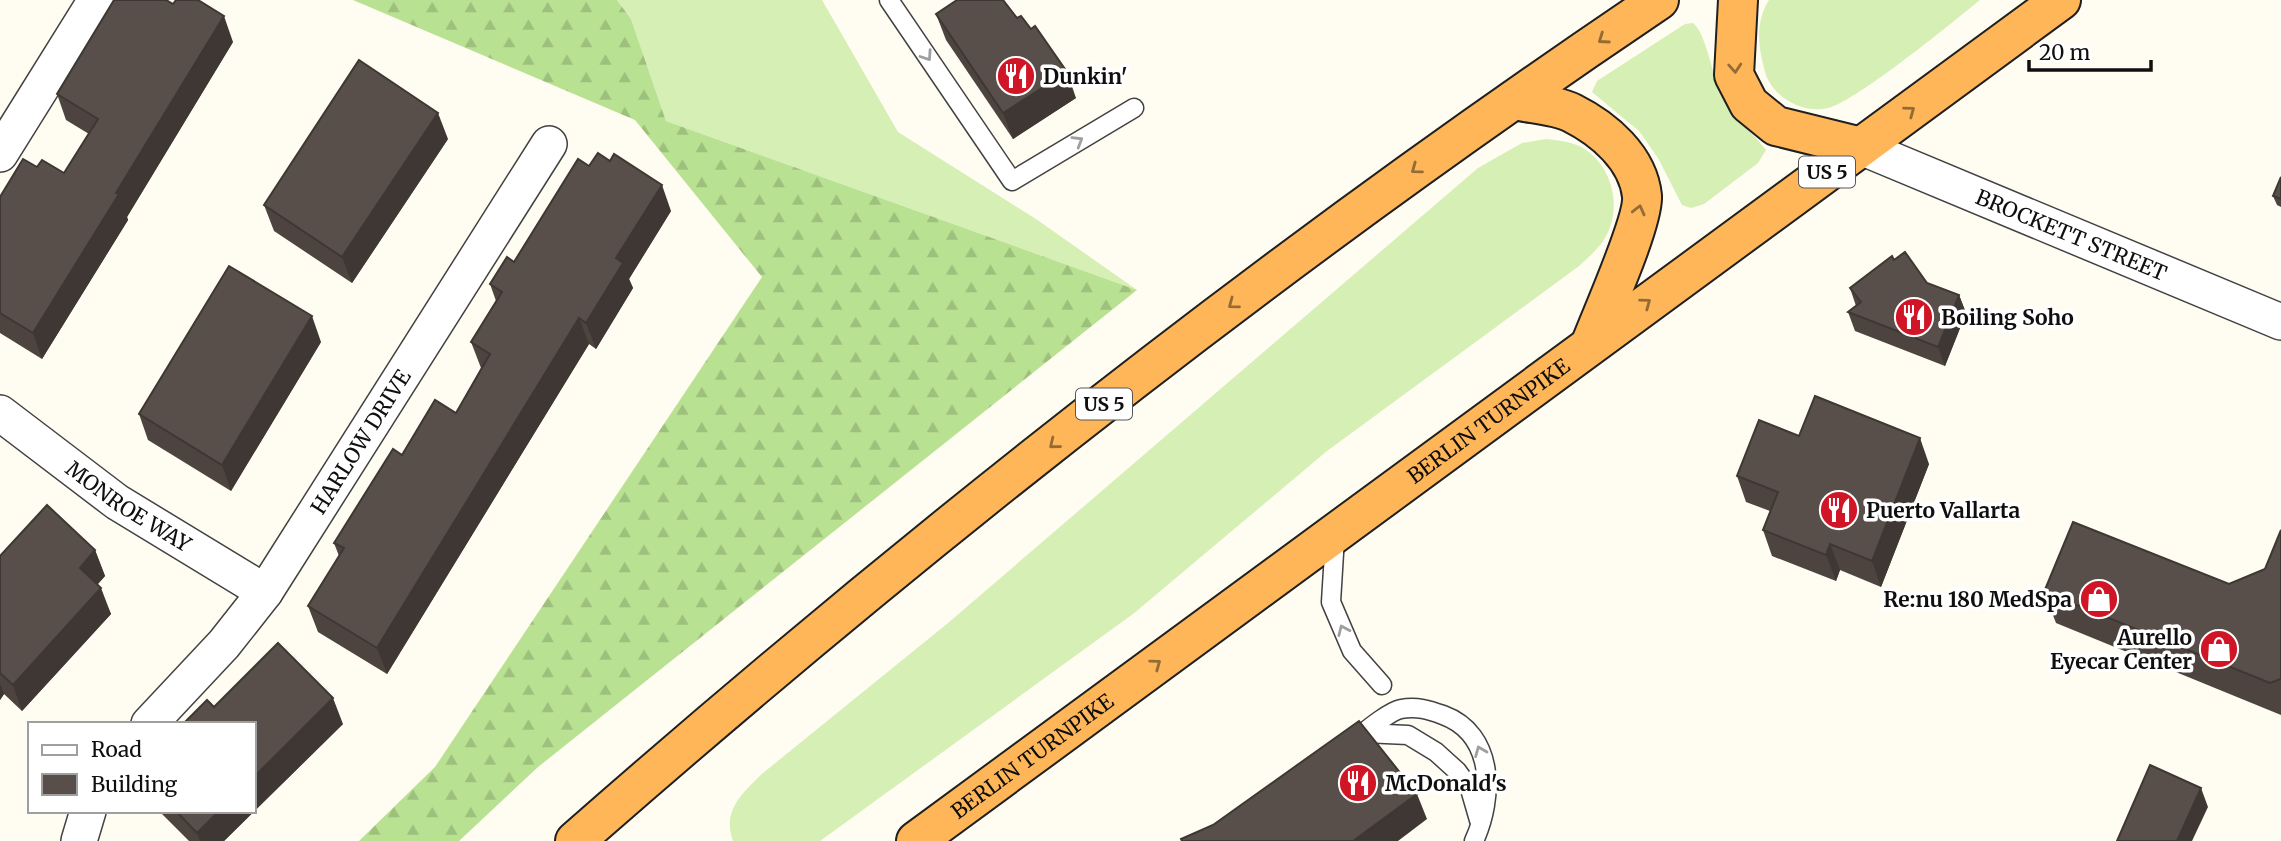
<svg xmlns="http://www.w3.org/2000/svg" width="2281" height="841" viewBox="0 0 2281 841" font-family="Merriweather,serif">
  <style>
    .grass { fill: #d5efb5 }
    .forest { fill: url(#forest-firs) }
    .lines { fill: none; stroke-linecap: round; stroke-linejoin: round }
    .service-casing { stroke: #424242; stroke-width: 21 }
    .minor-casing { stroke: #424242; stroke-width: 38 }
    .trunk-casing { stroke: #202020; stroke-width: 42 }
    .service { stroke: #fff; stroke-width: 18 }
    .minor { stroke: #fff; stroke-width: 35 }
    .trunk { stroke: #ffb658; stroke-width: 38 }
    .wall { fill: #4d4440 }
    .shaded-wall { fill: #3e3734 }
    .building { fill: #594f4a; stroke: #3e3734; stroke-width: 2 }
    .oneway { stroke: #936b37 }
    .oneway2 { stroke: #9f9f9f }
    .labels { text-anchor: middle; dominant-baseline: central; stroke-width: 7; stroke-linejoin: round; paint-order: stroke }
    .shield { fill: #fff; stroke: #575757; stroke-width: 2 }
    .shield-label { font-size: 19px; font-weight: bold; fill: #0f0f0f }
    .poi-label { font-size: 21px; font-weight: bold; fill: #0f0f0f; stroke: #fff; text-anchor: start }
    .street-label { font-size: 21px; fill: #0f0f0f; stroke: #fff }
  </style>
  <defs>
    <pattern id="forest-firs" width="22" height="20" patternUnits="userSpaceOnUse" patternTransform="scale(1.75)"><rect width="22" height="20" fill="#b9e192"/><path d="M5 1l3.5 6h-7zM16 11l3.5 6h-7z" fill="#9ec07d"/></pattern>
  </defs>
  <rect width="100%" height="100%" fill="#fffcf1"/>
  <g class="grass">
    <polygon points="617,0 822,0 898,132 1036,219 1137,290 666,121 631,19"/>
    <path d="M1769,0H1980C1953,22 1855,102 1828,108C1803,114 1772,97 1765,72C1758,47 1755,22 1769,0Z"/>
    <path d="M1693,23C1707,34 1713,81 1723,99C1735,119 1752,132 1766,150L1758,163L1704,204L1691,208L1682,205L1658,158L1639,131L1592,92L1597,81L1685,24Z"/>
    <path d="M1546,139C1555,140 1565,141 1574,144C1608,156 1623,200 1608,232C1602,246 1590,256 1579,266L1327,451L1133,614L820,841H733C722,811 742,793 763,773L948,623L1478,168L1522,143Z"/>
  </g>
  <polygon class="forest" points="353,0 617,0 631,19 666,121 1137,290 538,767 459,841 359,841 435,767 762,277 635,120"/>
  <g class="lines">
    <g class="service-casing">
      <g id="service">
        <polyline points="889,0 1012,181 1134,108"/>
        <polyline points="1335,537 1331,602 1352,651 1382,685"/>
        <polyline points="1364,733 1408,735 1436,752 1457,771 1470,789 1479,820"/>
        <path d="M1348,745C1360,736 1387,712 1401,709C1417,706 1429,710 1443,715C1495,734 1494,798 1474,841"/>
      </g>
    </g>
    <g class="minor-casing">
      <g id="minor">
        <path id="s1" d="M1861,147L2281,322"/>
        <polyline points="0,154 96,0"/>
        <path id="s2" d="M0,413L117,502L265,592"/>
        <path id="s3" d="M149,724L224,644L265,592L549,144"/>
        <polyline points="79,841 88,811"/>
      </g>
    </g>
    <g class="trunk-casing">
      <g id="trunk">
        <polyline points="1738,0 1734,75 1749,104 1776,126 1861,147"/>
        <path d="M1514,100C1532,104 1556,105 1572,113C1604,129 1638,158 1642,196C1644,221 1602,314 1591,343"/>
        <path d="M575,841C919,539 1280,255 1659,0"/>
        <path id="s4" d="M916,841L2061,0"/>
      </g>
    </g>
    <use href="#service" class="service"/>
    <use href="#minor" class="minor"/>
    <use href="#trunk" class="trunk"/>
  </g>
  <g class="wall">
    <polygon points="936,14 1076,98 1013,139 946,40"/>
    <polygon points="233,42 127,217 128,220 42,359 0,333 0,197 37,167 64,173 89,134 66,120 57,94"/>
    <polygon points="448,139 352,283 274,231 264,205"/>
    <polygon points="589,166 671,211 629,279 633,288 596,349 589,344 387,674 318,632 308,606 339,556 334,543 402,455 456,413 481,368 471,342 496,301 490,284 514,262"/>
    <polygon points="2281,177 2281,207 2277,205 2273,196"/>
    <polygon points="1894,260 1927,283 1959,295 1966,313 1945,366 1855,331 1848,312 1856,306 1850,288"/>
    <polygon points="321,342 231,491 148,440 139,414"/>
    <polygon points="1799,436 1929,464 1881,587 1840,570 1836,581 1772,556 1763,530 1770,511 1746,502 1737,476"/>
    <polygon points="2281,530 2281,715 2056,623 2044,592 2229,584 2265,569"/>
    <polygon points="95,550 105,576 97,585 111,614 22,711 4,694 0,700 0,556"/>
    <polygon points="214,707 343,724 224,841 189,841 159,811 254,811"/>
  </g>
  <g class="shaded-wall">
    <polygon points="224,16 233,42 127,217 128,220 42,359 33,333 116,193"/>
    <polygon points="1067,72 1076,98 1013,139 1003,113"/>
    <polygon points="438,113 448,139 352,283 342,257"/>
    <polygon points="662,185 671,211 629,279 633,288 596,349 586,323 616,258"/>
    <polygon points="1959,295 1966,313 1945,366 1938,347"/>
    <polygon points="312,316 321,342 231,491 222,465"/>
    <polygon points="579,318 589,344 387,674 377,648"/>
    <polygon points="1920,438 1929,464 1881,587 1872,561"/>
    <polygon points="1830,544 1840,570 1836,581 1826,555"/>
    <polygon points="95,550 105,576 89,594 80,568"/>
    <polygon points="101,588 111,614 22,711 13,685"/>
    <polygon points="0,684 4,694 0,700"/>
    <polygon points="333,698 343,724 224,841 200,841 197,833 219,811 254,811 254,777"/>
    <polygon points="2201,788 2208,807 2192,841 2177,841"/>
    <polygon points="1417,794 1427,819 1398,841 1353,841"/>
  </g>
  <g class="building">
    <polygon points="114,0 166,0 173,4 176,0 198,0 224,16 116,193 119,194 33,333 0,313 0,197 23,159 37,167 42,160 64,173 98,119 57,94"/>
    <polygon points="957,0 1003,0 1017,18 1021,16 1031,29 1035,26 1067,72 1003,113 936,14"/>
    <polygon points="359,60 438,113 342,257 264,205"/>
    <polygon points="598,153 610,161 614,154 662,185 616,258 623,263 586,323 579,318 377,648 308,606 344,548 334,543 393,449 402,455 435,400 456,413 490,354 471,342 502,292 490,284 507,257 514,262 578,159 589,166"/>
    <polygon points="2281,177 2281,199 2273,196"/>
    <polygon points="1905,252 1927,283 1959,295 1938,347 1848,312 1861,302 1850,288 1892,256 1894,260"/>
    <polygon points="229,266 312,316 222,465 139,414"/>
    <polygon points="1815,396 1920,438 1872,561 1830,544 1826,555 1763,530 1778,492 1737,476 1759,420 1799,436"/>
    <polygon points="47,505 95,550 80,568 101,588 13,685 0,673 0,556"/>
    <polygon points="2073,522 2229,584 2265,569 2281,530 2281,679 2270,683 2044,592"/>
    <polygon points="278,643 333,698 254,777 254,724 183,724 207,700 214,707"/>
    <polygon points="1359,721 1417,794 1353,841 1182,841 1181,839 1213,825"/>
    <polygon points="2150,765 2201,788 2177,841 2117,841"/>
    <polygon points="176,811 219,811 197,833"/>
  </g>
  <defs><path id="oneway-chevron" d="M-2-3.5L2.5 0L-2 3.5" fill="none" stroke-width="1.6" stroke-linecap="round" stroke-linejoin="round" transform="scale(1.75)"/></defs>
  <g class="oneway">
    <use href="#oneway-chevron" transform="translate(1603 39) rotate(145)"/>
    <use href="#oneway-chevron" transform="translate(1735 68) rotate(86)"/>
    <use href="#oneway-chevron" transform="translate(1910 111) rotate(-36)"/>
    <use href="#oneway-chevron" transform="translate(1416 169) rotate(144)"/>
    <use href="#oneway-chevron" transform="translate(1639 210) rotate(-76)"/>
    <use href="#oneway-chevron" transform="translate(1646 303) rotate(-36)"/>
    <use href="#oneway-chevron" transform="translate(1233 304) rotate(143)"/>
    <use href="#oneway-chevron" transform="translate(1054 444) rotate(141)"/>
    <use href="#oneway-chevron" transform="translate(1156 664) rotate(-36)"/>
  </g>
  <g class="oneway2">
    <use href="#oneway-chevron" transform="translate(927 56) rotate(56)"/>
    <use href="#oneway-chevron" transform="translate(1078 141) rotate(-31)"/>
    <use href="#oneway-chevron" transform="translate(1343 630) rotate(-114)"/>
    <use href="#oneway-chevron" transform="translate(1480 751) rotate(-112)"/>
  </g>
  <defs>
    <g id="restaurant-disc" transform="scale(2.0125)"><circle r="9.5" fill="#d01626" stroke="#fff"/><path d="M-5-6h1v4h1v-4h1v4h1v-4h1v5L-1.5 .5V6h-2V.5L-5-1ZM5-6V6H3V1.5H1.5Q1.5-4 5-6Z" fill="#fff"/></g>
    <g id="shop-disc" transform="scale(2.0125)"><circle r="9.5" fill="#d01626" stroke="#fff"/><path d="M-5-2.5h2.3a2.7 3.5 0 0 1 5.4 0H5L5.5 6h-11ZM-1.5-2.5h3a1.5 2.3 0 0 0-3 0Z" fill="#fff"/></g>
  </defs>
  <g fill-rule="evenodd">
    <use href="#restaurant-disc" x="1016" y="76"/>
    <use href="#restaurant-disc" x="1914" y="317"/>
    <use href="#restaurant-disc" x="1839" y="510"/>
    <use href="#shop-disc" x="2099" y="599"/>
    <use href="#shop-disc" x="2219" y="649"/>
    <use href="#restaurant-disc" x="1358" y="783"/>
  </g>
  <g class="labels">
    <g class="shield">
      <rect x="1799" y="156.5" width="56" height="31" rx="5"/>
      <rect x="1076" y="388.5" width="56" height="31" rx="5"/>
    </g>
    <g class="shield-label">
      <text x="1827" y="172">US 5</text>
      <text x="1104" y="404">US 5</text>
    </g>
    <g class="poi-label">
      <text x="1043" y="76">Dunkin'</text>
      <text x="1941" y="317">Boiling Soho</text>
      <text x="1866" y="510">Puerto Vallarta</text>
      <text x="2072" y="599" text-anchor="end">Re:nu 180 MedSpa</text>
      <text x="2192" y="637" text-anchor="end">Aurello<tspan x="2192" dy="24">Eyecar Center</tspan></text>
      <text x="1385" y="783">McDonald's</text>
    </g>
    <g class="street-label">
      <text stroke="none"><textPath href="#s1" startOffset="228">BROCKETT STREET</textPath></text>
      <text stroke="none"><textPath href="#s4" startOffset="710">BERLIN TURNPIKE</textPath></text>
      <text stroke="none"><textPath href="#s3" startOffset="354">HARLOW DRIVE</textPath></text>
      <text stroke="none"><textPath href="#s2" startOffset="159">MONROE WAY</textPath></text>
      <text stroke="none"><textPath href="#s4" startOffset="144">BERLIN TURNPIKE</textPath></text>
    </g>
  </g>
  <rect x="28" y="722" width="228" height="91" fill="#ffffff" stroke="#9f9f9f" stroke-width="2"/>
  <rect x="42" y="745" width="35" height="10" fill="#ffffff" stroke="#9f9f9f" stroke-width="2"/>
  <text x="91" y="757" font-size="21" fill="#0f0f0f">Road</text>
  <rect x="42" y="774" width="35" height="21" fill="#594f4a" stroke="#9f9f9f" stroke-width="2"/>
  <text x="91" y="792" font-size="21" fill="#0f0f0f">Building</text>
  <path d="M2029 60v10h122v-10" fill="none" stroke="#0f0f0f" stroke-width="3.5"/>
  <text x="2039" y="60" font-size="21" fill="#0f0f0f" stroke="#ffffff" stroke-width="5" paint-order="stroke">20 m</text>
</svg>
